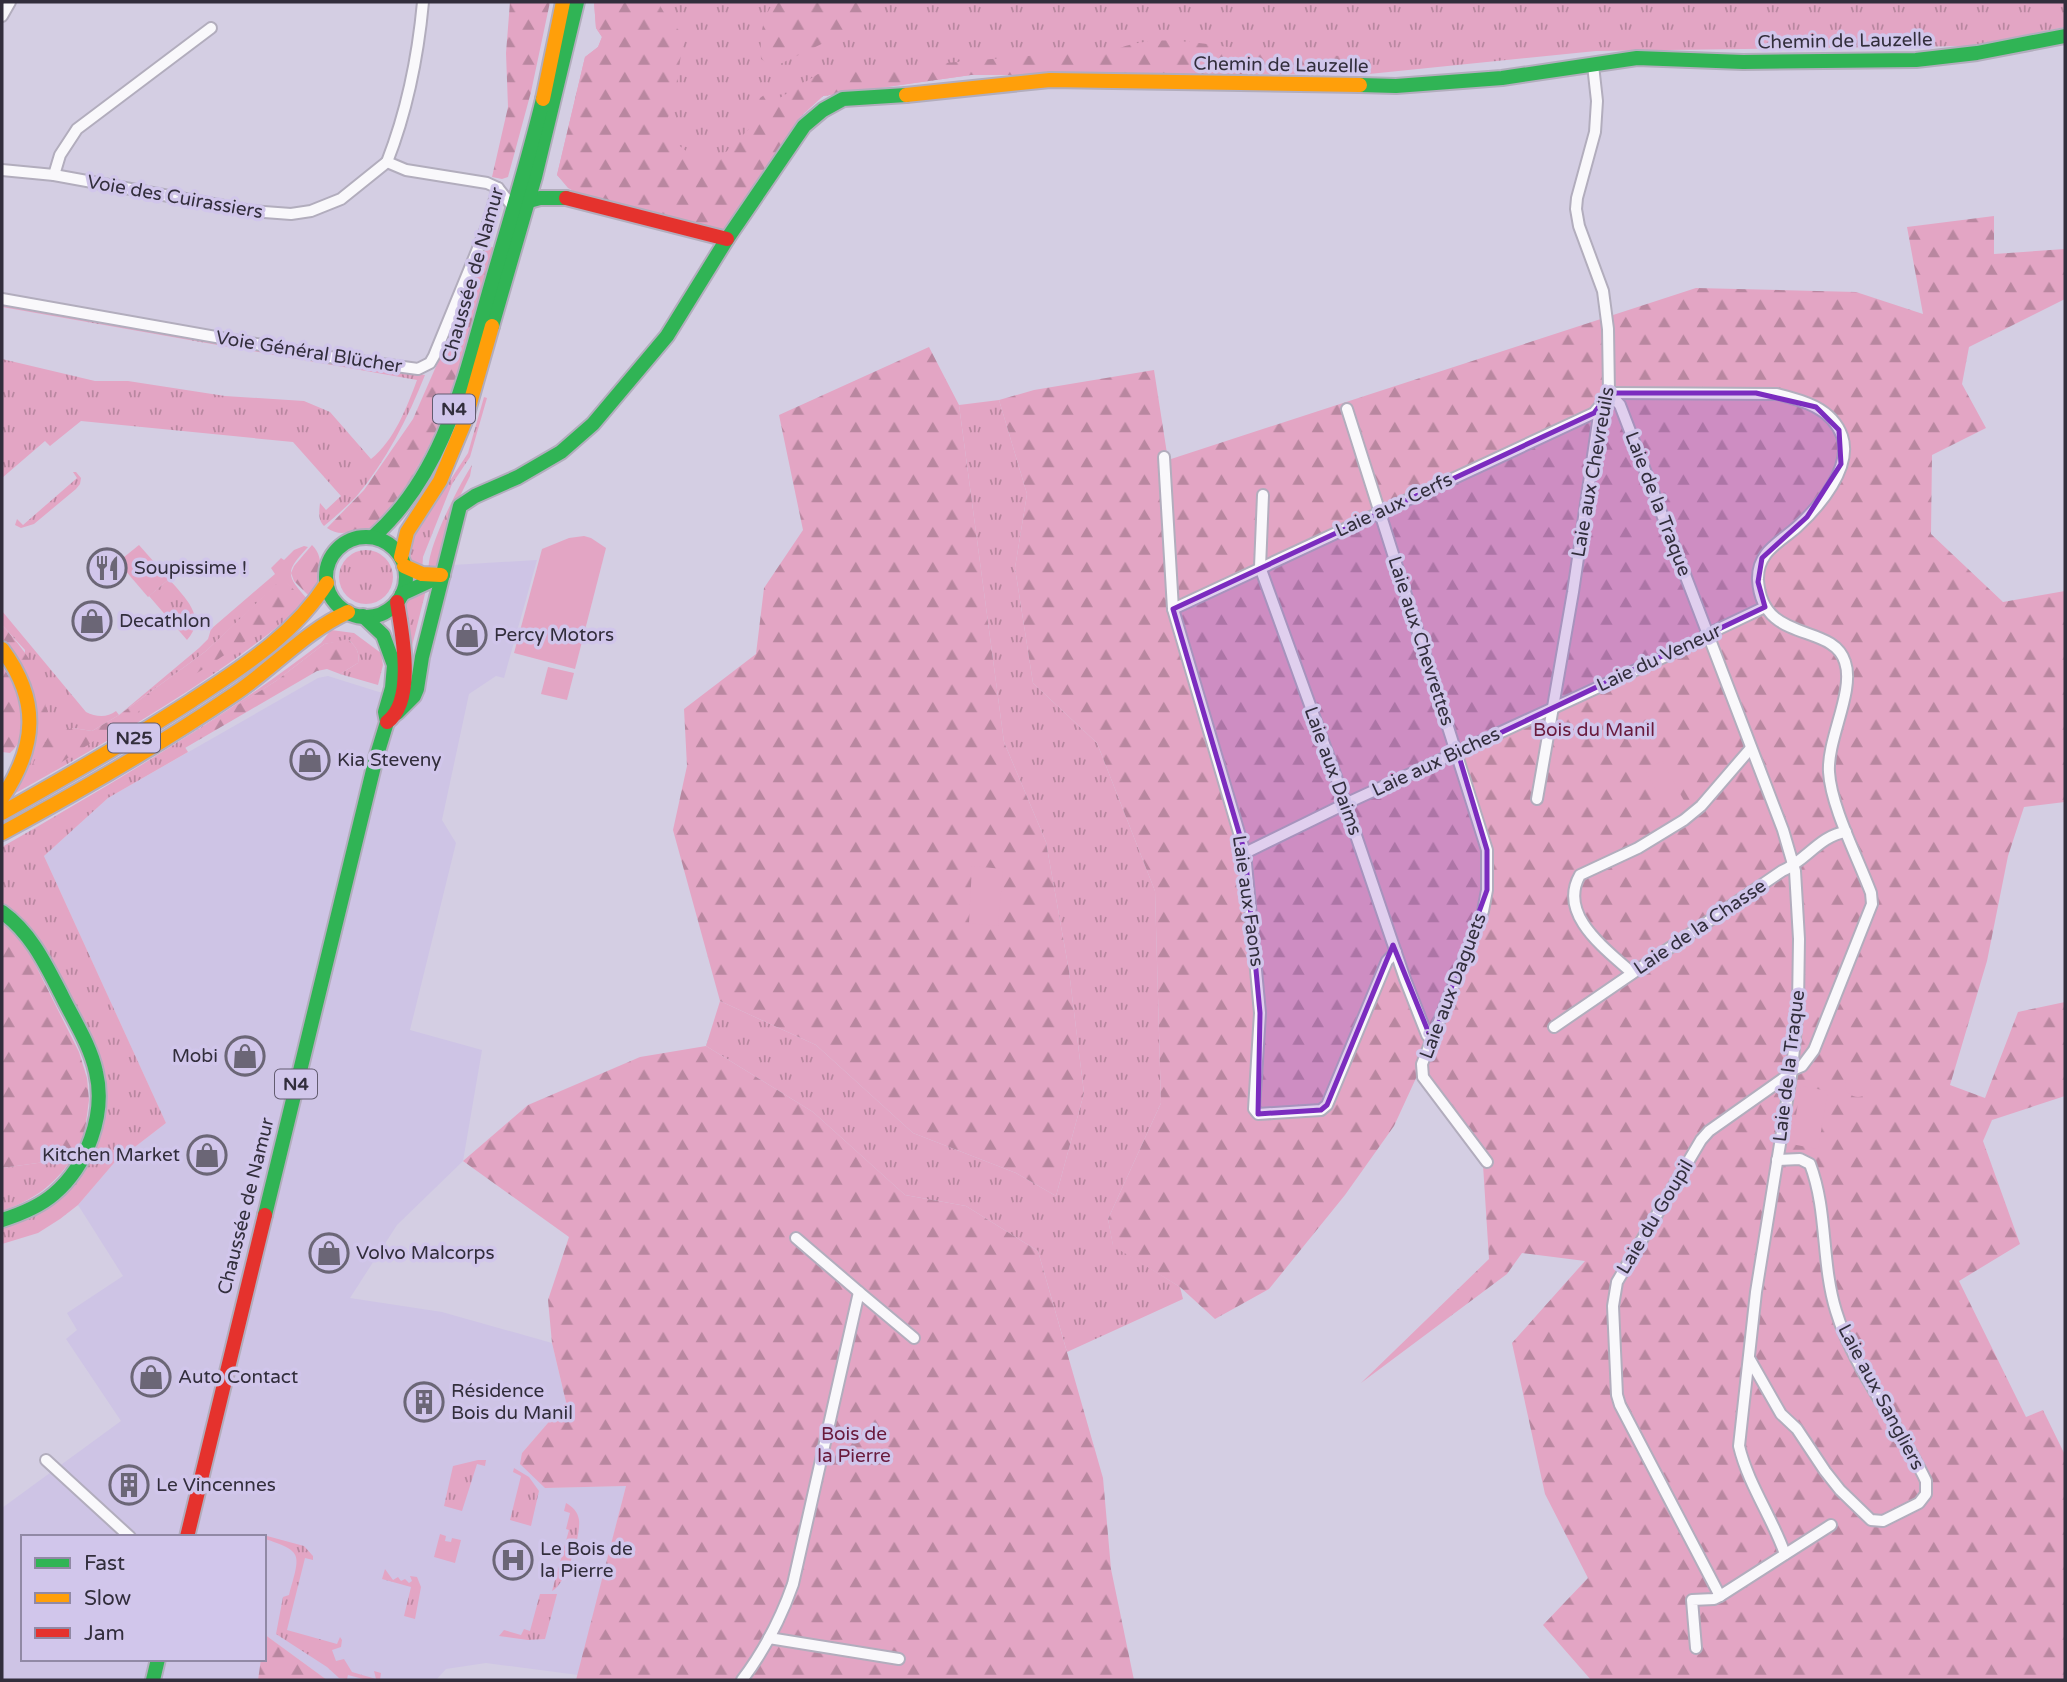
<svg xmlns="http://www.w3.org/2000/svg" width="2067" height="1682" viewBox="0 0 2067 1682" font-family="'Varela Round',sans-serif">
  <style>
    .built { fill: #cec4e5 }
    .grass { fill: url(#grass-tufts); fill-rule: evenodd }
    .forest { fill: url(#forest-firs) }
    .pitch { fill: #e3a5c4 }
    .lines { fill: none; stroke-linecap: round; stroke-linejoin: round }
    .street-casing { stroke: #b2adbd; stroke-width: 14 }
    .fast-casing { stroke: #b2adbd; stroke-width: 18 }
    .slow-casing { stroke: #b2adbd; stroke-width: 18 }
    .jam-casing { stroke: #b2adbd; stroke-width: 18 }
    .street { stroke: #f9f8fb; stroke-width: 10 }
    .fast { stroke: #30b455; stroke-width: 14 }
    .slow { stroke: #ff9f0a; stroke-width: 14 }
    .jam { stroke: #e5322d; stroke-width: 14 }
    .marked { fill: #7b2cbf; fill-opacity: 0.2; stroke: #7b2cbf; stroke-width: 5; stroke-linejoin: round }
    .labels { text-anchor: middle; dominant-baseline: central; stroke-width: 7; stroke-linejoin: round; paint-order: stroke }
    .shield { fill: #d1c6eb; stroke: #625c70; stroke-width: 2 }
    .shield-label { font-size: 18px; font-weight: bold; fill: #322e3c }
    .street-label { font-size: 19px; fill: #322e3c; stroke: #d1c6eb }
    .poi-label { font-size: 19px; fill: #322e3c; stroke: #d1c6eb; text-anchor: start }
    .park-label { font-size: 19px; fill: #691a3c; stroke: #d1c6eb }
  </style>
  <defs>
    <pattern id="grass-tufts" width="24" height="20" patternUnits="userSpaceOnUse" patternTransform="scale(1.75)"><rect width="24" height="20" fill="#e3a5c4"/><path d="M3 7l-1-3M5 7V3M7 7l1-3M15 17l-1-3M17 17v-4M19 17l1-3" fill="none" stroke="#b987a0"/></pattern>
    <pattern id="forest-firs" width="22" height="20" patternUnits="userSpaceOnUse" patternTransform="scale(1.75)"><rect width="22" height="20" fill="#e3a5c4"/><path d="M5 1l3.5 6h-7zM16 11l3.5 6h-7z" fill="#b987a0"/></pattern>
  </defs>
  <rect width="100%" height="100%" fill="#d4cee3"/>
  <polygon class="built" points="537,560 504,678 496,676 469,694 442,820 456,843 410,1030 482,1050 463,1161 397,1225 350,1298 442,1312 552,1343 566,1402 522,1453 545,1488 626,1486 578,1675 486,1663 446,1669 436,1680 327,1680 264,1634 264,1537 23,1537 23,1659 261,1659 258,1680 2,1680 2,1508 121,1421 66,1339 77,1330 67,1313 123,1276 78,1205 114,1163 166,1123 44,856 108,798 318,678 328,676 379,692 416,695 453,565"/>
  <g class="grass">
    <polygon points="594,2 2065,2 2065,27 1972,46 1596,51 1369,74 971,75 823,96 800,117 782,150 574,192 557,175 585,57 598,47 602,37 596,28"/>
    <path d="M2,302L380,369L425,375C408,418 386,461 356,497C346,507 335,517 324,526C318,520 319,512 320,503L326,510L341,496L293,442L81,421L50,446L45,441L2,478V359L95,381H128L225,396L304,401L330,412L371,459C394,441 407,407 417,380L2,307Z"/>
    <path d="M484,397L487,398L470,457L452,484L423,557L422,572C408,564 409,551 413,537L468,453Z"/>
    <polygon points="999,400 1027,494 1015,568 1033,683 1097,743 1155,891 1161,1103 1108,1219 1113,1245 1180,1287 1183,1299 1067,1352 1038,1251 966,1206 905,1195 813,1112 706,1046 720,1001 816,1045 913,1133 1016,1173 1056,1196 1084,1093 1069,971 1046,842 1004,742 959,405"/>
    <path d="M472,465L470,476L459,498L456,499L440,563L429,571C425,551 460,483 472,465Z"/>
    <polygon points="73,472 76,472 81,478 80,484 76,489 34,524 21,528 15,525 17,519 23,525 77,478"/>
    <path d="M304,546L308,547C284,573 286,575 309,601C221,677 116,737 14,794L19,783L25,650L2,625V611L86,712C96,717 107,718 116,711L119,715L199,648L208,639L211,629L275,574L271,568L281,558L284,560L294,550ZM283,579L304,602L24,779L73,728L92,731L119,715L206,651Z"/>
    <circle cx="366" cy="577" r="27"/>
    <path d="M169,579C184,597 208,617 187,640L149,596Z"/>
    <polygon points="426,590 412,646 411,674 405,604 407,599"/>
    <path d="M331,630L354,633L381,653L383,665L378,685L340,674L358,663C360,652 356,647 349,640L324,644L276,681L181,741L188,752L108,798L44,856L166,1123L114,1163L78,1205L60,1219L38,1233L2,1244V1225L57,1199L103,1083L2,904V847C111,784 223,719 321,643Z"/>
    <path d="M73,1158C52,1187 35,1199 2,1211V1168Z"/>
    <polygon points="478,1460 486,1460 485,1466 477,1464 462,1511 444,1506 453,1466"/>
    <polygon points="514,1468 529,1477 539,1491 531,1526 510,1520 521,1476 513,1472"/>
    <path d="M566,1503C573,1507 578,1512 579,1520C581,1536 566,1585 552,1591L569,1530L566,1529L570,1513L564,1511Z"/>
    <polygon points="440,1534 446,1536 445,1541 451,1542 452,1538 461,1540 455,1563 434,1557"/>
    <path d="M267,1536L304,1546L313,1556V1560L305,1558L287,1630L337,1644L340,1637L342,1640L341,1647L332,1650L336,1661L344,1659L352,1672L376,1679L374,1671L381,1673L380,1680H367L348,1675L347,1679L339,1678L327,1667L276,1634L283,1597L289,1595C302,1550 302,1552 260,1537Z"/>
    <polygon points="385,1569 393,1580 398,1577 401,1581 405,1579 409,1583 412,1581 410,1576 417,1577 421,1587 415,1619 404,1616 411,1587 382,1579"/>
    <polygon points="540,1594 557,1594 545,1639 528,1640 499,1636 504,1630 521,1635 524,1629 530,1631"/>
  </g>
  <g class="forest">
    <polygon points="510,2 550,2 531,92 508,177 502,179 492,177 508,107 506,53"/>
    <path d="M594,2H658L666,16L684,36L673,105L665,125L671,139L695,158L708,162L720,158L748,130L760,98L764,95L774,96L778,99L818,74L1120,48C1165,31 1218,48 1265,52C1299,55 1334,55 1368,57L1369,74L971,75L823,96L800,117L782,150L727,228L719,231L583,196L568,188L557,175L585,57L598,47L602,37L596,28Z"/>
    <path d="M774,2H877L867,22L778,65H770L761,59C760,37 761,20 774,2Z"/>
    <polygon points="1994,216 1994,254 2065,249 2065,299 1969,347 1962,384 1986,428 1932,455 1931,534 2003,602 2065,591 2065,802 2024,807 2008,856 1987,961 1950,1085 1985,1098 2018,1012 2065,1002 2065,1096 1992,1120 1983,1141 2020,1244 1959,1281 2026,1417 2043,1410 2065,1455 2065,1680 1591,1680 1543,1625 1588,1578 1545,1494 1512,1343 1585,1261 1522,1253 1507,1274 1361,1383 1489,1259 1483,1165 1417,1076 1394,1126 1345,1195 1269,1289 1215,1319 1180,1287 1113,1246 1108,1219 1161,1103 1155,891 1097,743 1033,683 1015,568 1027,494 999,400 1034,390 1154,370 1168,460 1696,288 1856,292 1923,314 1907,227"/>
    <path d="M490,237L489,246L494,248C468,333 450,431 394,503C388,510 382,522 374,527C368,531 360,530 353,531C343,534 336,534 327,528L364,490L413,419L448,339L461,341L462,334L451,331L484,241Z"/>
    <polygon points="929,347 959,405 1004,742 1046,842 1069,971 1084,1093 1056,1196 1016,1173 913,1133 816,1045 720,1001 673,830 687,766 684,709 756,654 764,588 803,530 779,415"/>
    <path d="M312,545C327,559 318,582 313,600L294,581L291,573L294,566Z"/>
    <polygon points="283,578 305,602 33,781 26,781 24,779 50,734 73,728 92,731 119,715 206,651"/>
    <path d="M2,625C31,657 46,679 47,724H36L13,651L2,639Z"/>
    <path d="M348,639C356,647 360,652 358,663L340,674L327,669L317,671L185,748L180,741L276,681L324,644Z"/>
    <path d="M2,666C15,682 28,720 20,740C18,745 13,750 10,753L2,752Z"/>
    <polygon points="2,922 17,935 32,958 79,1052 87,1078 89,1100 85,1130 73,1158 2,1168"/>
    <polygon points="706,1046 813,1112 905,1195 966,1206 1038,1251 1103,1478 1111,1569 1134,1680 576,1680 626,1486 545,1488 520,1464 522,1453 566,1402 552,1343 548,1300 569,1237 463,1161 528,1105 640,1057"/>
    <polygon points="264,1634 327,1680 258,1680 261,1659 264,1659"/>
  </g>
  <g class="pitch">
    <polygon points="584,536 591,538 606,548 575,669 514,653 542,549 569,538"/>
    <polygon points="139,545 169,579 148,597 118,562"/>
    <polygon points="548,667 574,673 567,700 541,694"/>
    <polygon points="1662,761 1687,806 1670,816 1645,770"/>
    <polygon points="972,866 1003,869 998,926 969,923"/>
    <circle cx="1858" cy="1084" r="13"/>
    <polygon points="1801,1086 1828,1091 1818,1149 1791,1144"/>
  </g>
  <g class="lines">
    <g class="street-casing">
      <g id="street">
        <polyline points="2,16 10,2"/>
        <path d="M387,162C407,111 418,56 423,2"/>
        <polyline points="2,170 54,175 251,211 291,214 311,211 341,199 387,162 406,170 487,183 498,188 513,207"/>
        <polyline points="54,175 60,155 77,129 211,28"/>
        <polyline points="2,299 329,357 418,369 430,363 434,356 488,224 498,188"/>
        <path d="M1609,393L1777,394C1802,400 1832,408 1842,436C1853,467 1819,507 1797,527C1779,543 1757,552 1758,580C1762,645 1833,622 1845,662C1855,691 1827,739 1829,772C1831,807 1858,858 1871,893L1872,904L1814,1050L1802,1066L1792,1070L1784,1078L1709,1131L1701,1140L1617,1282L1613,1306L1617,1395L1620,1405L1720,1596"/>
        <path d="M1609,393L1620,405L1783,830L1795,871L1799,939L1798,1005L1792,1070L1756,1292L1739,1446C1748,1484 1772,1517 1785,1554"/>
        <polyline points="1347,409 1487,850 1487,890 1483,911 1422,1064 1423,1077 1487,1162"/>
        <polyline points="1164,457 1173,609 1245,853 1260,1013 1254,1109 1258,1114 1321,1110 1327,1105 1387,961 1396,952"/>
        <polyline points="1263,495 1260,567 1335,774 1405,979 1427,1035 1432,1041"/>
        <polyline points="1173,609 1594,413 1599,407"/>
        <polyline points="1537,799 1573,592 1599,415 1609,393 1608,329 1603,291 1579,226 1576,209 1577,198 1595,132 1597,101 1593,65"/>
        <polyline points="1245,853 1345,804 1703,639 1708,634 1765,607"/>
        <path d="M1632,973C1607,950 1557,915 1580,875L1638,848L1684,820L1701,806L1751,748"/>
        <path d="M1554,1027L1782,871C1805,862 1820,835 1846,832"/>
        <polyline points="796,1238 859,1292"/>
        <path d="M1749,1358L1781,1414L1797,1429L1825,1471L1840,1490L1871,1520L1883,1521L1919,1503L1926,1494V1481C1900,1426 1853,1368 1836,1311C1821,1263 1828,1211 1810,1164L1800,1159L1777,1160"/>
        <polyline points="46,1460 130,1537"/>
        <polyline points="769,1638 899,1659"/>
        <polyline points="1696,1648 1692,1600 1714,1599 1720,1596 1831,1525"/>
        <path d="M742,1680C764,1651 781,1618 793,1584L859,1292L914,1338"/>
      </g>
    </g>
    <g class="fast-casing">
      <g id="fast">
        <polyline points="1360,85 1396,86 1502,78 1637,58 1743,62 1916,60 1977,53 2065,36"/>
        <polyline points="529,201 540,198 566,198"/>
        <polyline points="492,326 535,177 577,2"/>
        <path d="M373,537C446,472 465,375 491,285C509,223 528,161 543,99"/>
        <circle cx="366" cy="577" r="40"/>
        <polyline points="402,594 443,575"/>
        <polyline points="397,713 414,696 417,689 422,657 460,506 475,496 518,477 561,452 593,424 667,336 727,239 804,126 823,110 843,99 906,95"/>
        <path d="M2,912C31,933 45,963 61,994C73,1019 90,1044 96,1072C106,1114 87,1166 54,1194C39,1207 21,1214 2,1220"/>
        <polyline points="265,1215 376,758 387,722 385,712 392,688 394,665 383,635 363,616"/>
        <polyline points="153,1680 158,1659"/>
      </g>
    </g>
    <g class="slow-casing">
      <g id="slow">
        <polyline points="906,95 1050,80 1360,85"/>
        <polyline points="543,99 563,2"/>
        <polyline points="401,557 407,532 440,481 465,421 492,326"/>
        <polyline points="404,566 422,574 441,575"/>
        <path d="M2,649C40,700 37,746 2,798"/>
        <path d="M2,813C66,777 129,741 191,701C242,667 293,636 327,583"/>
        <path d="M2,833C82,790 161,744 236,693C274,667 306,631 348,612"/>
      </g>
    </g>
    <g class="jam-casing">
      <g id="jam">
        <polyline points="566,198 727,239"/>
        <path d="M387,722C416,701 402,633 397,602"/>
        <polyline points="187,1537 265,1215"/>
      </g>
    </g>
    <use href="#street" class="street"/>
    <use href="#fast" class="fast"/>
    <use href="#slow" class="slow"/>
    <use href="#jam" class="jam"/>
  </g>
  <path class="marked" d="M1609,393H1756L1816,407L1839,430L1841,464L1807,517L1762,558L1758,582L1765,607L1458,753L1487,850V890L1432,1041L1393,945L1327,1105L1321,1110L1258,1114L1260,1013L1245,853L1173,609L1594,413Z"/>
  <defs>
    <g id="restaurant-ring" transform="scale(2.0125)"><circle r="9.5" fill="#d1c6eb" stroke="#6b6676" stroke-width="1.5"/><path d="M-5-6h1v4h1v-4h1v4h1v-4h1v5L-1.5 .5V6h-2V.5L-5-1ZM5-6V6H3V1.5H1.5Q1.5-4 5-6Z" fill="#6b6676"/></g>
    <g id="shop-ring" transform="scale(2.0125)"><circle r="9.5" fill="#d1c6eb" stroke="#6b6676" stroke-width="1.5"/><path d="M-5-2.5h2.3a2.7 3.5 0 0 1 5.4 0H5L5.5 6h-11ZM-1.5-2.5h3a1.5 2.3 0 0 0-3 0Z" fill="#6b6676"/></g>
    <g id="building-ring" transform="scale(2.0125)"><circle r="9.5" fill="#d1c6eb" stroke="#6b6676" stroke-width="1.5"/><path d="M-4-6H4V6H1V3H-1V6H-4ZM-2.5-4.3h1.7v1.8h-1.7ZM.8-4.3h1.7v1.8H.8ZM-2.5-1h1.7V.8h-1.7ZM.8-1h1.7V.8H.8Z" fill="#6b6676"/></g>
    <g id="hospital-ring" transform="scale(2.0125)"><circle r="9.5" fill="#d1c6eb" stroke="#6b6676" stroke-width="1.5"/><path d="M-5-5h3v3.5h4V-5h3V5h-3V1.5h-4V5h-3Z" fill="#6b6676"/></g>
  </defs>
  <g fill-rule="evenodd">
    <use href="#restaurant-ring" x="107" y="568"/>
    <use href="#shop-ring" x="92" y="621"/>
    <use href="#shop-ring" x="467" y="635"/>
    <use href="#shop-ring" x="310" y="760"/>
    <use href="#shop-ring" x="245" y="1056"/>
    <use href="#shop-ring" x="207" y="1155"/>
    <use href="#shop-ring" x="329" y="1253"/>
    <use href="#shop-ring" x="151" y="1377"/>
    <use href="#building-ring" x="424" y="1402"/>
    <use href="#building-ring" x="129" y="1485"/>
    <use href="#hospital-ring" x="513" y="1560"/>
  </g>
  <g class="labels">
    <g class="shield">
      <rect x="433" y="394.5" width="42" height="29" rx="5"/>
      <rect x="108" y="723.5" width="52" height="29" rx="5"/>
      <rect x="275" y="1069.5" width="42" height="29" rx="5"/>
    </g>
    <g class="shield-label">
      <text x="454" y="409">N4</text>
      <text x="134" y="738">N25</text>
      <text x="296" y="1084">N4</text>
    </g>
    <g class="street-label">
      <text transform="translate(1845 41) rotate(-1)">Chemin de Lauzelle</text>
      <text transform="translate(1281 65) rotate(1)">Chemin de Lauzelle</text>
      <text transform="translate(175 197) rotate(10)">Voie des Cuirassiers</text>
      <text transform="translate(473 275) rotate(-74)">Chaussée de Namur</text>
      <text transform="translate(309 352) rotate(9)">Voie Général Blücher</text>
      <text transform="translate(1593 472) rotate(-80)">Laie aux Chevreuils</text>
      <text transform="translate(1658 504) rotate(69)">Laie de la Traque</text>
      <text transform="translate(1394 505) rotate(-25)">Laie aux Cerfs</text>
      <text transform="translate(1421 641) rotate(72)">Laie aux Chevrettes</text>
      <text transform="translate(1659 658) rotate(-25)">Laie du Veneur</text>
      <text transform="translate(1436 762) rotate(-25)">Laie aux Biches</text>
      <text transform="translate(1333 771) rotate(70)">Laie aux Daims</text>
      <text transform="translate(1248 901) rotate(82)">Laie aux Faons</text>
      <text transform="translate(1700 927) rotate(-34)">Laie de la Chasse</text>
      <text transform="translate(1453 986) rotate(-69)">Laie aux Daguets</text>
      <text transform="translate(1789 1066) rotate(-83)">Laie de la Traque</text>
      <text transform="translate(246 1206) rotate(-76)">Chaussée de Namur</text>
      <text transform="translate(1655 1217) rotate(-59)">Laie du Goupil</text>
      <text transform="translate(1881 1397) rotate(62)">Laie aux Sangliers</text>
    </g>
    <g class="poi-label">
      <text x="134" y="568">Soupissime !</text>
      <text x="119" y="621">Decathlon</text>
      <text x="494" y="635">Percy Motors</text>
      <text x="337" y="760">Kia Steveny</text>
      <text x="218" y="1056" text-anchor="end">Mobi</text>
      <text x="180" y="1155" text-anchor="end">Kitchen Market</text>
      <text x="356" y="1253">Volvo Malcorps</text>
      <text x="178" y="1377">Auto Contact</text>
      <text x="451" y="1391">Résidence<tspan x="451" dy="22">Bois du Manil</tspan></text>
      <text x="156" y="1485">Le Vincennes</text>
      <text x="540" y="1549">Le Bois de<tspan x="540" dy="22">la Pierre</tspan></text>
    </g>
    <g class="park-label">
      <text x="1594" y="730">Bois du Manil</text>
      <text x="854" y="1434">Bois de<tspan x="854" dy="22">la Pierre</tspan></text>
    </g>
  </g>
  <rect width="2067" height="1682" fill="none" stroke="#322e3c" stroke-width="7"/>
  <rect x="21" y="1535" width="245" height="126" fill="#d1c6eb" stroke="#9189a5" stroke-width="2"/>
  <rect x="35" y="1558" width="35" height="10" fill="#30b455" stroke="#9189a5" stroke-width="2"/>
  <text x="84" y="1570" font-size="21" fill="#322e3c">Fast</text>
  <rect x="35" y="1593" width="35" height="10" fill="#ff9f0a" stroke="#9189a5" stroke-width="2"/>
  <text x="84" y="1605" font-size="21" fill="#322e3c">Slow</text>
  <rect x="35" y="1628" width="35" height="10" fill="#e5322d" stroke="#9189a5" stroke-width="2"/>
  <text x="84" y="1640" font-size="21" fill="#322e3c">Jam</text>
</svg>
